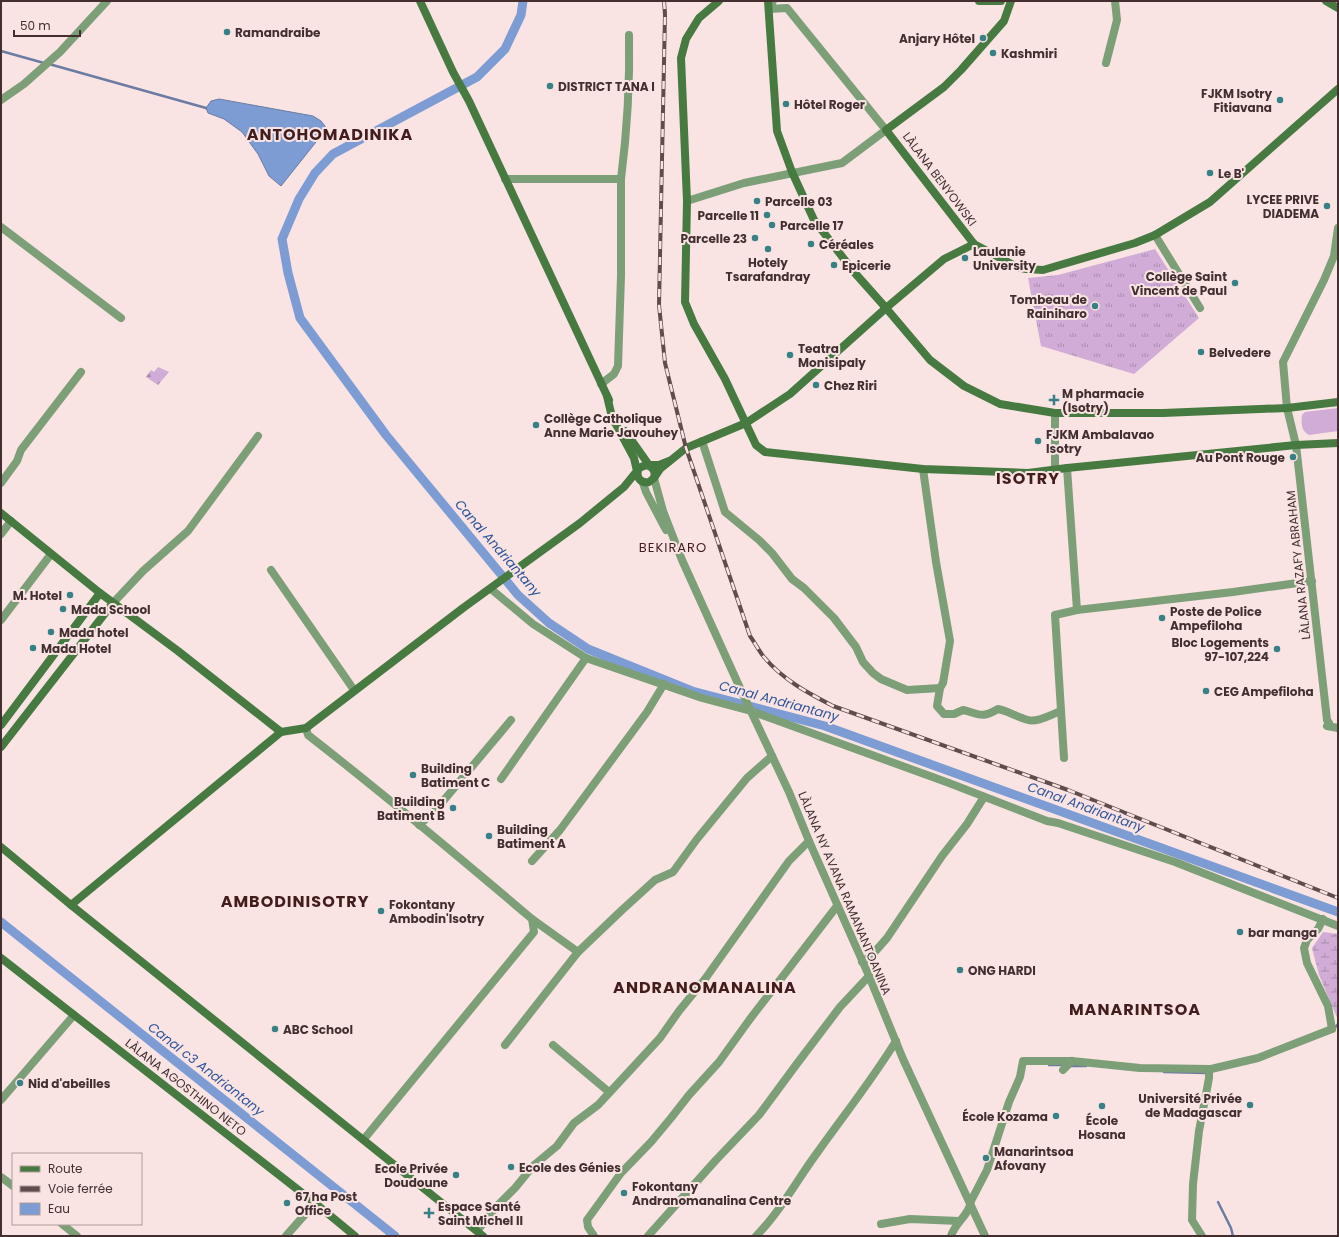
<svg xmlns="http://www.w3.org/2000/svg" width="1339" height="1237" viewBox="0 0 1339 1237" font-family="Poppins,sans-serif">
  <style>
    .grass { fill: url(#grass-tufts) }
    .forest { fill: url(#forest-firs) }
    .wetland { fill: url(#wetland-marsh) }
    .garden { fill: #d0acd6 }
    .water { fill: #7d9cd3; stroke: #6c7ba2 }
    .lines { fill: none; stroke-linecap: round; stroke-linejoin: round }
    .stream { stroke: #6c7ba2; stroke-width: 2.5 }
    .canal { stroke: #7d9cd3; stroke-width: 9 }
    .street { stroke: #7d9f78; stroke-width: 8 }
    .secondary { stroke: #477a41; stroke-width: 8 }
    .rail-casing { stroke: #614c4c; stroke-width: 4 }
    .rail { stroke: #f9e4e3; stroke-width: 2.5; stroke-dasharray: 8; stroke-linecap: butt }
    .poi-dot { fill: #378085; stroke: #f9e4e3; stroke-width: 1.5 }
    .labels { text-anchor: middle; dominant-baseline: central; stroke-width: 4; stroke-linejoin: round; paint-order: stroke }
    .poi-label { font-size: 12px; font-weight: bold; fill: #432f2f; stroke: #f9e4e3; text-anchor: start }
    .street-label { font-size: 12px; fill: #432f2f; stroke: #f9e4e3 }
    .neighbourhood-label { font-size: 13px; letter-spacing: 1px; fill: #431d1d; stroke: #f9e4e3 }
    .water-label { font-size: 13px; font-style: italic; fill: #305499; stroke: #f9e4e3 }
    .district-label { font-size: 16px; font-weight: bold; letter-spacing: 1px; fill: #431d1d; stroke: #f9e4e3 }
  </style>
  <defs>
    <pattern id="grass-tufts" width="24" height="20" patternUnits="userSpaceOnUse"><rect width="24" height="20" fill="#d0acd6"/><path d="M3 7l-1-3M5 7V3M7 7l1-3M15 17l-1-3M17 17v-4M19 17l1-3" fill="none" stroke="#aa8cae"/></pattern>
    <pattern id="forest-firs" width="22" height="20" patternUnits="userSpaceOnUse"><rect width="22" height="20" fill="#d0acd6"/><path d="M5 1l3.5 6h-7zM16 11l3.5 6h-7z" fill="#aa8cae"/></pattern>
    <pattern id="wetland-marsh" width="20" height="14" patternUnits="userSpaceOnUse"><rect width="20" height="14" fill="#d0acd6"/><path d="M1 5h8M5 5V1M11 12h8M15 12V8" fill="none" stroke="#aa8cae"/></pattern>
  </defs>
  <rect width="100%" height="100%" fill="#f9e4e3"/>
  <polygon class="grass" points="1155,249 1199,318 1134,374 1041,346 1028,278 1058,275"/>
  <polygon class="forest" points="158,367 169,372 158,385 146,377 151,370 154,372"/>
  <polygon class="wetland" points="1323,932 1338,934 1338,1020 1319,975 1312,948"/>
  <path class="garden" d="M1338,408V431L1309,435C1301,431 1301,423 1302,415L1305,412Z"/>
  <polygon class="water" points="219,99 313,116 321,121 325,126 324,132 281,186 269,176 258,154 242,132 224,119 208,113 206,108 211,101"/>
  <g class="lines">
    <g class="stream">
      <polyline points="1,51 44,63"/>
      <polyline points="49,64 206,108"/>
      <polyline points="1334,1029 1338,1024"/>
      <polyline points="1049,1065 1064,1065"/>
      <polyline points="1071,1066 1086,1066"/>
      <polyline points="1164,1072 1207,1073"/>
      <polyline points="1218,1202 1231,1228 1233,1236"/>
    </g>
    <g class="canal">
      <polyline points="523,1 521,15 505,49 477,77 333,154 315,173 299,199 282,239 288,273 300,318 386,435 518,595 549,623 588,649 692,691 825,726 1338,912"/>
      <polyline points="1,922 395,1236"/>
    </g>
    <g class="street">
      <polyline points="1106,63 1117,20 1115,1"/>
      <polyline points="1,100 24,84 60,52 107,1"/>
      <polyline points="505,179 621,179 621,276 618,366 614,374 601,384"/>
      <path d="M621,179C627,132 630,83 629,35"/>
      <polyline points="687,201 744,183 842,163 886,130 787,8 769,9 773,1"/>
      <polyline points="1,227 121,318"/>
      <polyline points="1338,228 1334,256 1324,280 1283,362 1287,408 1296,445 1327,720 1329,723 1327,726 1338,728"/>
      <polyline points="1155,235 1200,308"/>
      <polyline points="1055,413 1055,469"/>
      <polyline points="702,441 725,512 759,540 772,553 792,579 804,588 834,618 856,647 863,662 873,673 881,679 907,690 940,688 943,683 950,641 936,562 923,469"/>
      <polyline points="1067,468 1077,610"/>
      <polyline points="654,478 663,511 682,560 740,688 789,792 809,841 869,976 903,1059 985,1236"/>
      <polyline points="1,483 17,461 21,450 81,372"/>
      <polyline points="643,483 646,492 666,530"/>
      <polyline points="1,534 11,521"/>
      <polyline points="271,570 354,690"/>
      <polyline points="491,589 533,624 586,658 702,698 751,711 949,783 1047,821 1058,823 1175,862 1338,926"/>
      <polyline points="113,603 143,571 188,531 258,436"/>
      <polyline points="1,620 51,554"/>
      <path d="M940,688L937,706L944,714H954L963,710C980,714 981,719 998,709C1008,711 1017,717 1028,720C1037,723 1052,714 1061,711"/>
      <path d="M306,728L308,735C385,795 459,857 532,919L534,932L364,1139"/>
      <polyline points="1064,758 1055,615 1077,610 1233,592 1312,581"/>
      <polyline points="501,779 586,658"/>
      <polyline points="419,825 434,812 511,720"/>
      <polyline points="532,861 560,830 647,712 664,684"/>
      <polyline points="532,919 578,952"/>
      <polyline points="1323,919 1318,929 1307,940 1304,948 1307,963 1328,1006 1332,1029"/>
      <polyline points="862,962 872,955 887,938 942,856 967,824 984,797"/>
      <polyline points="505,1045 578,952 622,910 655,880 673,872 697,839 747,778 772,756"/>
      <polyline points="553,1045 609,1092"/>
      <polyline points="1063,1070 1072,1061"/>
      <polyline points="1,1100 74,1015"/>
      <polyline points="1,1177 13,1186"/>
      <polyline points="62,1224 77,1236"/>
      <polyline points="881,1224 910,1219 959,1221"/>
      <polyline points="477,1231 496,1207 515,1188 533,1166 557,1146 574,1123 598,1105 660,1038 679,1011 705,979 789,861 809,841"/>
      <polyline points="286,1236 315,1203"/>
      <polyline points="594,1236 588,1227 587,1220 621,1173 651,1142 671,1118 689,1095 719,1062 750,1019 837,906"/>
      <polyline points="648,1236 716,1160 759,1115 796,1065 840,1007 869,976"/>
      <path d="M756,1236C780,1212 797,1180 817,1153C844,1115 872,1080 896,1041"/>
      <path d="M951,1236C955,1223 970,1214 971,1201L987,1170L1009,1102L1020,1077L1023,1061H1072L1140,1068L1211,1069L1258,1058L1332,1029"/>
      <polyline points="1202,1236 1192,1220 1193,1184 1199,1131 1209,1078 1209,1069"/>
    </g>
    <g class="secondary">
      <polyline points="420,1 453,72 469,101 609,400"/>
      <polyline points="719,1 699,18 686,39 681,58 687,201 685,302 694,324 725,379 756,445 765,452 923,469 1028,473 1067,468 1296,445 1338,443"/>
      <polyline points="768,1 777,131 792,172 814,220 854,272 886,308 930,360 964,386 1000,404 1055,413 1163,413 1287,408 1338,402"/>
      <polyline points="979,1 1001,1"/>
      <polyline points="1011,1 1004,21 961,70 944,87 886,130 974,244 1017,267 1026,269 1043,270 1135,243 1155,235 1210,202 1338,89"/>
      <polyline points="1326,1 1338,8"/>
      <polyline points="625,431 649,465 659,465 669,461"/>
      <path d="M654,478C656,472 653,466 646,465L639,468C635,476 640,484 649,482L654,478L660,469L686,448L746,423L790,394L886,308L944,259L974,244"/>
      <polyline points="1,513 100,593 178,651 281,732"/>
      <polyline points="1,725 100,593"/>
      <polyline points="1,747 113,603"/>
      <polyline points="1,847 71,905 483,1236"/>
      <polyline points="71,905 281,732 306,728 463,608 580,523 624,487 637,471 634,458 612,417 607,396"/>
      <polyline points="1,958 315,1203 355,1236"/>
    </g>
    <g class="rail-casing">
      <path id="rail" d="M664,1L665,14L659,305L665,363L686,448L750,636C755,643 759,651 764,657C783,680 808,693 833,706L1068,790L1338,898"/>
    </g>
    <use href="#rail" class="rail"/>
  </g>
  <g class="poi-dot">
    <circle cx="227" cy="32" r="4"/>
    <circle cx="983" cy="38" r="4"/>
    <circle cx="993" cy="53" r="4"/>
    <circle cx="550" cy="86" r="4"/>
    <circle cx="1280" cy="100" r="4"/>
    <circle cx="786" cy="104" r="4"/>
    <circle cx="1210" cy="173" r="4"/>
    <circle cx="757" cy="201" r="4"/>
    <circle cx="1327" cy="206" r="4"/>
    <circle cx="767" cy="215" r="4"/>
    <circle cx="772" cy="225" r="4"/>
    <circle cx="755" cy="238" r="4"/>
    <circle cx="811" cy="244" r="4"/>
    <circle cx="768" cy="249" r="4"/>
    <circle cx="965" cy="258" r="4"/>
    <circle cx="834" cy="265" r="4"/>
    <circle cx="1235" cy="283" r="4"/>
    <circle cx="1095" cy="306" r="4"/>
    <circle cx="1201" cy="352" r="4"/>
    <circle cx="790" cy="355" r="4"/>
    <circle cx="816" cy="385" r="4"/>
    <path d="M1052 394h4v4h4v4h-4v4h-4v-4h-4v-4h4z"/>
    <circle cx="536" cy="425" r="4"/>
    <circle cx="1038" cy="441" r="4"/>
    <circle cx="1293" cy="457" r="4"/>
    <circle cx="70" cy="595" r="4"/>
    <circle cx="63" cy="609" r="4"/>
    <circle cx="1162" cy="618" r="4"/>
    <circle cx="51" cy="632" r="4"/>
    <circle cx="33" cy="648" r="4"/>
    <circle cx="1277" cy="649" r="4"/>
    <circle cx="1206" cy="691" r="4"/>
    <circle cx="413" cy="775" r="4"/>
    <circle cx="453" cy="808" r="4"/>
    <circle cx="489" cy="836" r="4"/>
    <circle cx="381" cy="911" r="4"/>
    <circle cx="1240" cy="932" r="4"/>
    <circle cx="960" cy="970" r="4"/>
    <circle cx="275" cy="1029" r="4"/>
    <circle cx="20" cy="1083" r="4"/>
    <circle cx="1250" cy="1105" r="4"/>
    <circle cx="1102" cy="1106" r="4"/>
    <circle cx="1056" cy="1116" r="4"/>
    <circle cx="986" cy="1158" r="4"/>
    <circle cx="511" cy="1167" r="4"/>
    <circle cx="456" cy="1175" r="4"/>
    <circle cx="624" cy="1193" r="4"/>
    <circle cx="287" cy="1203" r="4"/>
    <path d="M427 1207h4v4h4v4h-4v4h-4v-4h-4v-4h4z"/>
  </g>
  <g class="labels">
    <g class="poi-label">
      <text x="235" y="32">Ramandraibe</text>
      <text x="975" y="38" text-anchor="end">Anjary Hôtel</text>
      <text x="1001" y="53">Kashmiri</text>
      <text x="558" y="86">DISTRICT TANA I</text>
      <text x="1272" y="93" text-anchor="end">FJKM Isotry<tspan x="1272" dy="14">Fitiavana</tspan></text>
      <text x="794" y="104">Hôtel Roger</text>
      <text x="1218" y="173">Le B'</text>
      <text x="1319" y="199" text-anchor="end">LYCEE PRIVE<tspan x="1319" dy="14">DIADEMA</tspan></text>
      <text x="765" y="201">Parcelle 03</text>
      <text x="759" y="215" text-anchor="end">Parcelle 11</text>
      <text x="780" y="225">Parcelle 17</text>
      <text x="747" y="238" text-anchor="end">Parcelle 23</text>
      <text x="819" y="244">Céréales</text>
      <text x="973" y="251">Laulanie<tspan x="973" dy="14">University</tspan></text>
      <text x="768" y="262" text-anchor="middle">Hotely<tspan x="768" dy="14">Tsarafandray</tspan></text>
      <text x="842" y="265">Epicerie</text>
      <text x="1227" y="276" text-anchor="end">Collège Saint<tspan x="1227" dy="14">Vincent de Paul</tspan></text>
      <text x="1087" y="299" text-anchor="end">Tombeau de<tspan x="1087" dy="14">Rainiharo</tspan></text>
      <text x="798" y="348">Teatra<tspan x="798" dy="14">Monisipaly</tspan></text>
      <text x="1209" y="352">Belvedere</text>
      <text x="824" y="385">Chez Riri</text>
      <text x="1062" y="393">M pharmacie<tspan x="1062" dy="14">(Isotry)</tspan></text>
      <text x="544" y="418">Collège Catholique<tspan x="544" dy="14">Anne Marie Javouhey</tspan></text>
      <text x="1046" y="434">FJKM Ambalavao<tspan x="1046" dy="14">Isotry</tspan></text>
      <text x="1285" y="457" text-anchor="end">Au Pont Rouge</text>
      <text x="62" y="595" text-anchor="end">M. Hotel</text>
      <text x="71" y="609">Mada School</text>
      <text x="1170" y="611">Poste de Police<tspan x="1170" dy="14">Ampefiloha</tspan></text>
      <text x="59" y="632">Mada hotel</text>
      <text x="1269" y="642" text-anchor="end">Bloc Logements<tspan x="1269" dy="14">97-107,224</tspan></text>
      <text x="41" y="648">Mada Hotel</text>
      <text x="1214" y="691">CEG Ampefiloha</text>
      <text x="421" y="768">Building<tspan x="421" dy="14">Batiment C</tspan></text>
      <text x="445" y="801" text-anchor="end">Building<tspan x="445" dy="14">Batiment B</tspan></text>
      <text x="497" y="829">Building<tspan x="497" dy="14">Batiment A</tspan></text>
      <text x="389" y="904">Fokontany<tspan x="389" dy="14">Ambodin'Isotry</tspan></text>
      <text x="1248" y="932">bar manga</text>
      <text x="968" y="970">ONG HARDI</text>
      <text x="283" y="1029">ABC School</text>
      <text x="28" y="1083">Nid d'abeilles</text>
      <text x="1242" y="1098" text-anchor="end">Université Privée<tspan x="1242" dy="14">de Madagascar</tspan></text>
      <text x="1048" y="1116" text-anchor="end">École Kozama</text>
      <text x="1102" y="1120" text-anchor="middle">École<tspan x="1102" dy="14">Hosana</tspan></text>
      <text x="994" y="1151">Manarintsoa<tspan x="994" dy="14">Afovany</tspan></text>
      <text x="519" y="1167">Ecole des Génies</text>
      <text x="448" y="1168" text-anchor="end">Ecole Privée<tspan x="448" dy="14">Doudoune</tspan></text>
      <text x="632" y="1186">Fokontany<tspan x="632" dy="14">Andranomanalina Centre</tspan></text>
      <text x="295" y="1196">67 ha Post<tspan x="295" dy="14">Office</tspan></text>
      <text x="438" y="1206">Espace Santé<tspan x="438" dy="14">Saint Michel II</tspan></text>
    </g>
    <g class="street-label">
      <text transform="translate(940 179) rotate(53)">LÀLANA BENYOWSKI</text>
      <text transform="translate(1298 565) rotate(-96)">LÀLANA RAZAFY ABRAHAM</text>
      <text transform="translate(845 893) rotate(67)">LÀLANA NY AVANA RAMANANTOANINA</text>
      <text transform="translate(186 1087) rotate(38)">LÀLANA AGOSTHINO NETO</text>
    </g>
    <g class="neighbourhood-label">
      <text x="673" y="547">BEKIRARO</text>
    </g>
    <g class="water-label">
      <text transform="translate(498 548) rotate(49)">Canal Andriantany</text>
      <text transform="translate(779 701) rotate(15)">Canal Andriantany</text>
      <text transform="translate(1086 807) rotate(20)">Canal Andriantany</text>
      <text transform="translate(206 1069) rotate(38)">Canal c3 Andriantany</text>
    </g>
    <g class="district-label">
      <text x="330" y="134">ANTOHOMADINIKA</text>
      <text x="1028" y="478">ISOTRY</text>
      <text x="295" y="901">AMBODINISOTRY</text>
      <text x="705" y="987">ANDRANOMANALINA</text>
      <text x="1135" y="1009">MANARINTSOA</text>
    </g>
  </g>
  <rect width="1339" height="1237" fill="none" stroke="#432f2f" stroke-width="4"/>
  <rect x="12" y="1153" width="130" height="72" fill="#f9e4e3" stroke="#b09c9b"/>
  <rect x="20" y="1166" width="20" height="6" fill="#477a41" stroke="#b09c9b"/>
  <text x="48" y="1173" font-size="12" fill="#432f2f">Route</text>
  <rect x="20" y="1186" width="20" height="6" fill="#614c4c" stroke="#b09c9b"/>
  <text x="48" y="1193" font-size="12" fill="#432f2f">Voie ferrée</text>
  <rect x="20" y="1203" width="20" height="12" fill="#7d9cd3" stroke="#b09c9b"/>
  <text x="48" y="1213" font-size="12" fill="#432f2f">Eau</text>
  <path d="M14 30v6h66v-6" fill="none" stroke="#432f2f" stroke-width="2"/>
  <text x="20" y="30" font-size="12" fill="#432f2f" stroke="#f9e4e3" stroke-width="3" paint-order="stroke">50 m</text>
</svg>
